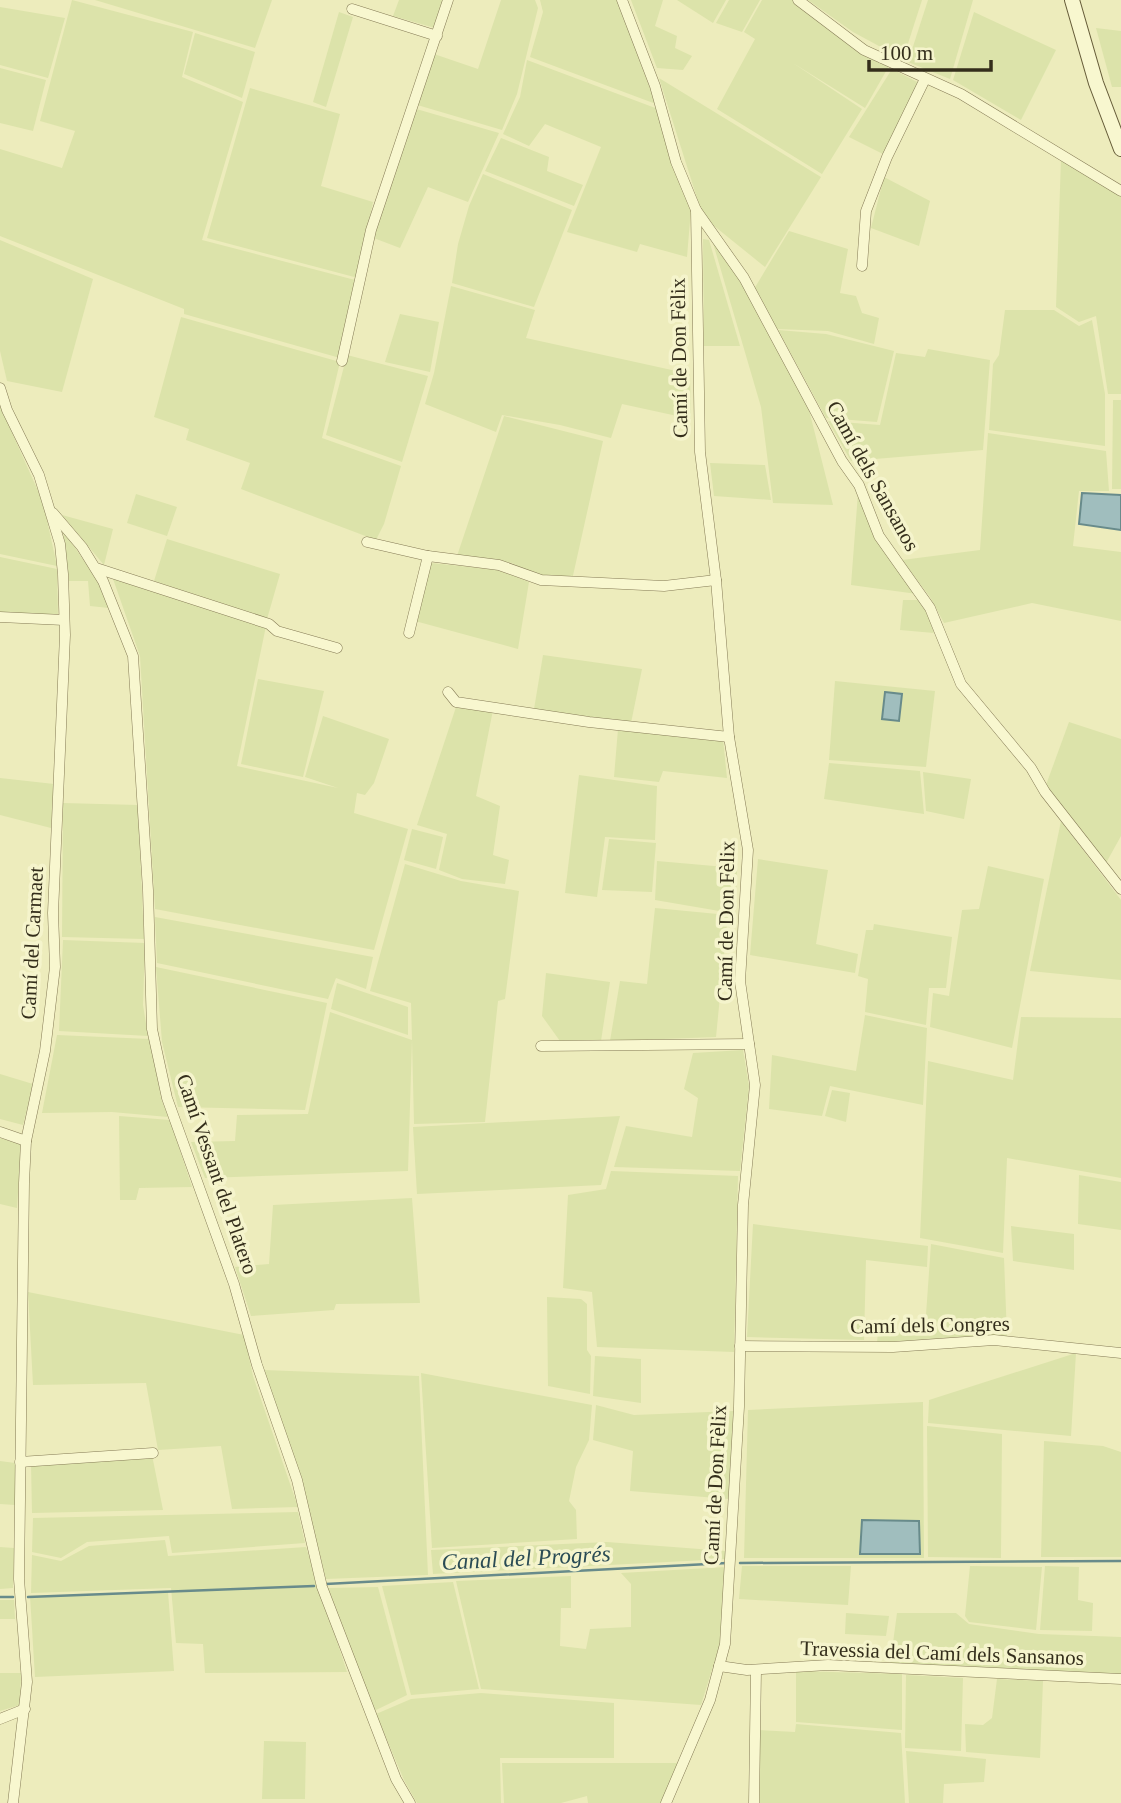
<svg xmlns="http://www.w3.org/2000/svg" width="1121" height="1803" viewBox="0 0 1121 1803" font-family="Georgia,serif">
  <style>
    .farmland { fill: #dce3aa }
    .water { fill: #a0bebe; stroke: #688b8b; stroke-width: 2 }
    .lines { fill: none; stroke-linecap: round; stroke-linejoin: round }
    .stream { stroke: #688b8b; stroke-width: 2.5 }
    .minor-casing { stroke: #857b56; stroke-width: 11 }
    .secondary-casing { stroke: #665c39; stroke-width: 16 }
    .minor { stroke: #f8f7cf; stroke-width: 10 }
    .secondary { stroke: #f8f7cf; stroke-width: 14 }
    .labels { text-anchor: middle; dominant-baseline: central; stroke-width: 7; stroke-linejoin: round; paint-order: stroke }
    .street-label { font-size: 21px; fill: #342e1b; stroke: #f5f4cc }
    .water-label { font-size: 23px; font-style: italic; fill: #2a4b54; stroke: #f5f4cc }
  </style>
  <rect width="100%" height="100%" fill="#edecbc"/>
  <g class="farmland">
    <polygon points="72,0 193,32 182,77 243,102 202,240 355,280 340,358 184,314 184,309 0,236 0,149 62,168 75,131 40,121"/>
    <polygon points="95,0 272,0 255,48"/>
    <polygon points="399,0 443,0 435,28 393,16"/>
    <polygon points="501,0 535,0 538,8 517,94 502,130 414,104 434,54 478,69"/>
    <polygon points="540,0 617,0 656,104 530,57 543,12"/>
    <polygon points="631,0 663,0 655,26 677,36 675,48 692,56 683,70 657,68"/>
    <polygon points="677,0 726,0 713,23"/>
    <polygon points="729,0 760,0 742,32 716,23"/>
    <polygon points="762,0 793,0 889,66 865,108 793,63 862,109 822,174 717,109 755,39 744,32"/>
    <polygon points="808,0 922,0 903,59 853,32"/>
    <polygon points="928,0 973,0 950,79 908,62"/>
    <polygon points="0,7 65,18 48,78 0,65"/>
    <polygon points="339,12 353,17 326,107 313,102"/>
    <polygon points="974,12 1056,50 1021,120 953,80"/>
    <polygon points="1096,28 1121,31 1121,87 1112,87"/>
    <polygon points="195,33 255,52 242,98 184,74"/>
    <polygon points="527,60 658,109 691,209 687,257 640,244 637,252 567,232 601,147 545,124 529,146 503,134 520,97"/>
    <polygon points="0,68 46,80 33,131 0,123"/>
    <polygon points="892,69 921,84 885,155 849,137"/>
    <polygon points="659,78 821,177 765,267 703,217"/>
    <polygon points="250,88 340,114 321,186 373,202 358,278 207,238"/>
    <polygon points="413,108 499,133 468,202 428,187 400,248 371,237"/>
    <polygon points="501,138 549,157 547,171 583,185 574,206 485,171"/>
    <polygon points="1061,159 1121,195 1121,394 1108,394 1096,316 1079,322 1056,307"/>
    <polygon points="483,174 572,210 534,307 452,283 458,244 469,206"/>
    <polygon points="884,177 930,201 919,246 871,228"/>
    <polygon points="789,231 848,249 840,293 856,296 862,313 879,318 874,344 828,331 776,329 754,289"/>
    <polygon points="703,239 709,240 740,346 704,346"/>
    <polygon points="0,240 93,279 62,392 7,381 0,351"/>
    <polygon points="713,243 741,280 808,406 833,505 773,503 761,407"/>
    <polygon points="451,286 535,310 526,338 690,374 691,419 622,404 611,438 560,425 502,415 496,432 425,404 434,373"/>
    <polygon points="1005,310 1054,310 1079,326 1092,320 1105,394 1105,446 989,430 993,364 999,355"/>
    <polygon points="400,314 439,322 430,372 385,362"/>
    <polygon points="181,317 340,362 322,438 401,466 384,524 376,540 241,489 250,463 186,440 189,429 154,417"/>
    <polygon points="778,330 826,334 894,351 877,422 826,418"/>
    <polygon points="928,349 990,360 983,450 851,461 828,421 880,425 896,353 925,357"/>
    <polygon points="347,355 428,376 402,462 326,435"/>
    <polygon points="1113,400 1121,400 1121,489 1112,489"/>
    <polygon points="0,406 43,502 57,566 0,554"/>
    <polygon points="504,416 603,441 572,580 534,574 512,563 457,556"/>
    <polygon points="988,433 1106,451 1109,491 1079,491 1073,546 1121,552 1121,621 1032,603 944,623 930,597 902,560 980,550"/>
    <polygon points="710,463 765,465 771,500 714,496"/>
    <polygon points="858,493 873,534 917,594 851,585"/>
    <polygon points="136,494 177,507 167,536 127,523"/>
    <polygon points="62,515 113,529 104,565"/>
    <polygon points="63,530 99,583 109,608 90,606 88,581 69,581"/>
    <polygon points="167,539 280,574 267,619 154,581"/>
    <polygon points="0,557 57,569 58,618 0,615"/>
    <polygon points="431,563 499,570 529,582 518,649 415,621"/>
    <polygon points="112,576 266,626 237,766 338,788 305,777 323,716 389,739 374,783 365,795 357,793 354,813 408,829 374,950 155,909 140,656"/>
    <polygon points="903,600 918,600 928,614 934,633 900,630"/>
    <polygon points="543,655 642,669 631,723 534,709"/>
    <polygon points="258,679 324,691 303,777 241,764"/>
    <polygon points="835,681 935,691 926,767 829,760"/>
    <polygon points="457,704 493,710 476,796 500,806 493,855 509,860 505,884 462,879 439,870 447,834 417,825"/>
    <polygon points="1069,722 1121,739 1121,836 1106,863 1046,785"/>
    <polygon points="618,729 723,739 727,778 663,771 659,782 614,777"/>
    <polygon points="829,763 920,771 924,814 824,799"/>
    <polygon points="923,772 971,779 964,819 926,811"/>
    <polygon points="579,775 657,786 655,840 605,837 597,897 565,893"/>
    <polygon points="0,778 54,784 51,828 0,815"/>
    <polygon points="63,803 138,805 144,939 62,937"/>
    <polygon points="1061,821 1121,900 1121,980 1030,971"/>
    <polygon points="412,829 443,837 436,869 404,860"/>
    <polygon points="609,839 656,843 652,892 602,890"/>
    <polygon points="758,859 828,870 816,944 858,954 855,973 750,955"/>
    <polygon points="657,861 737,868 736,901 731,913 655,900"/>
    <polygon points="405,864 461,881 519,891 505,999 498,1001 485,1122 414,1124 412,1040 408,1171 205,1178 191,1142 235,1141 237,1115 308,1114 330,1012 412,1040 411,1003 370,991"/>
    <polygon points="988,866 1044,879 1012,1048 930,1027 933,993 949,996 962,910 979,909"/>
    <polygon points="655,908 728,915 716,1037 610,1041 620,981 647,984"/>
    <polygon points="155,917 373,957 366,989 336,978 328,999 157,963"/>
    <polygon points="874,924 952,937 946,988 929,988 926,1025 865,1012 868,979 858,976 866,930 873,930"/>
    <polygon points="63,940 145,943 143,1005 148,1036 59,1031"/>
    <polygon points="156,967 327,1003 305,1110 178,1107 162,1042"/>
    <polygon points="546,973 610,982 601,1041 560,1041 542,1016"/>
    <polygon points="337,983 408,1007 408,1035 331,1009"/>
    <polygon points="865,1015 927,1028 923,1105 830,1086 822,1116 769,1109 772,1055 856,1071"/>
    <polygon points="1021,1017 1121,1018 1121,1178 1007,1158 1003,1253 920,1238 928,1061 1013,1080"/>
    <polygon points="57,1035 150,1039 161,1098 168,1117 112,1112 42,1113"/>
    <polygon points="743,1050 749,1086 740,1171 614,1167 626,1126 692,1137 698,1098 684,1089 693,1053"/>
    <polygon points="0,1074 33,1084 23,1125 0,1119"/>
    <polygon points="832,1090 850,1093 846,1122 825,1116"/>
    <polygon points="119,1116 170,1120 192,1187 139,1188 136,1200 120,1200"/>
    <polygon points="620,1116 601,1185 417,1194 413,1127"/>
    <polygon points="0,1138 21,1144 17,1208 0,1204"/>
    <polygon points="611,1171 738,1176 734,1352 597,1347 592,1292 563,1288 568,1195 606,1189"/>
    <polygon points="1079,1175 1121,1182 1121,1230 1078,1224"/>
    <polygon points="412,1198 420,1303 336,1304 334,1310 251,1316 235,1267 269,1264 273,1205"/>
    <polygon points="753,1224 928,1246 927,1267 866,1260 864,1340 747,1337"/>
    <polygon points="1011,1226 1074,1234 1074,1270 1013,1261"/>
    <polygon points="931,1244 1004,1258 1007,1336 877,1343 878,1331 925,1329"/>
    <polygon points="28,1292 244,1335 253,1376 298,1507 232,1509 221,1446 158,1450 146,1383 33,1385"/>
    <polygon points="547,1297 581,1299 587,1304 587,1350 591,1356 590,1394 548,1386"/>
    <polygon points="1076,1353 1071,1436 928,1423 929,1400"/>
    <polygon points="595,1356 641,1359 641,1403 593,1396"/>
    <polygon points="264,1370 419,1376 428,1575 326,1579 295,1459"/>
    <polygon points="421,1373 592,1405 589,1440 576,1467 569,1501 576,1510 577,1539 432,1548"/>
    <polygon points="923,1402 924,1558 744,1558 748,1410"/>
    <polygon points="596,1405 634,1415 734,1411 729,1499 630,1491 633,1451 593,1440"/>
    <polygon points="927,1426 1002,1434 1001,1558 928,1557"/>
    <polygon points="1044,1441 1103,1446 1121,1452 1121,1557 1041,1557"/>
    <polygon points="152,1455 163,1510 32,1513 31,1464"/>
    <polygon points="0,1461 15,1463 15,1505 0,1504"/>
    <polygon points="298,1512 305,1543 172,1553 169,1536 87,1542 61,1558 32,1552 33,1518"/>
    <polygon points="165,1540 168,1556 306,1547 347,1672 205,1673 203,1644 176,1643 171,1588 31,1593 32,1555 61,1561 89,1546"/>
    <polygon points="607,1542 726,1551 725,1559 433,1574 431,1550"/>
    <polygon points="0,1547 14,1548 13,1588 0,1589"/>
    <polygon points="742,1566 851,1566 848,1605 739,1599"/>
    <polygon points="970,1566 1042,1567 1036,1630 969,1622 965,1616"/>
    <polygon points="1045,1566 1079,1567 1078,1600 1093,1603 1092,1631 1040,1630"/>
    <polygon points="726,1567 720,1644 701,1705 481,1689 456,1581 571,1576 571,1608 561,1608 560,1646 586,1649 590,1629 631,1627 631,1584 621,1573"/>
    <polygon points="453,1582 479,1689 411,1695 382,1586"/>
    <polygon points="378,1587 407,1695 374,1711 328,1588"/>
    <polygon points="168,1592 174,1671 35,1677 30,1596"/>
    <polygon points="0,1600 14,1600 15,1619 0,1619"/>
    <polygon points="846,1613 889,1616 886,1636 845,1634"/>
    <polygon points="897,1613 956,1613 969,1624 1039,1634 1121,1637 1121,1675 890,1665"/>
    <polygon points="796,1671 902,1674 902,1730 796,1722"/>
    <polygon points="0,1673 21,1673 20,1705 0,1711"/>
    <polygon points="906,1675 963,1678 961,1751 905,1748"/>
    <polygon points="997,1679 1043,1681 1040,1758 966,1752 965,1724 983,1725 992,1718"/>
    <polygon points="481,1693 614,1703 614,1758 500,1758 501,1803 417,1803 404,1780 376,1714 411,1699"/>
    <polygon points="796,1724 901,1733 905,1803 760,1803 758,1730 795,1732"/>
    <polygon points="264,1741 306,1742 305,1799 262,1799"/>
    <polygon points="906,1751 986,1759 984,1782 944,1784 943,1803 909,1803"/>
    <polygon points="502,1763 678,1763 664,1803 588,1803 587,1796 561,1803 504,1803"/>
  </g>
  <g class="water">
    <polygon points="1082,493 1121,495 1121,530 1079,524"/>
    <polygon points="885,692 902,694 899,721 882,719"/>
    <polygon points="862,1520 919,1521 920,1554 860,1554"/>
  </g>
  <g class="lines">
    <g class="stream">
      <polyline points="740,1563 1121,1561"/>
      <polyline points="326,1584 727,1563"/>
      <polyline points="0,1597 13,1597"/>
      <polyline points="28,1597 314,1586"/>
    </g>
    <g class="minor-casing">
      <g id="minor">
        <polyline points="622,0 655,86 676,162 696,210 700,452 716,580 729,737 748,850 740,981 755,1085 743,1205 739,1407 725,1644 710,1700 666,1803"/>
        <polyline points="798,0 864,50 961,94 1121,191"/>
        <polyline points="352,9 437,36"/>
        <polyline points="696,210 744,278 842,461 859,485 879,536 930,608 961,684 1031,768 1045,792 1121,889"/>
        <polyline points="862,266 866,211 887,157 925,79"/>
        <polyline points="342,361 371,230 448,0"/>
        <polyline points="0,388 7,410 39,475 60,544 63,574 65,635 53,913 55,967 45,1051 26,1141 24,1183 19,1579 27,1682 13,1803"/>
        <polyline points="53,513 82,547 103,581 133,656 148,890 152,1029 167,1098 234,1284 257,1365 297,1480 322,1587 396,1779 410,1803"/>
        <polyline points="367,542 428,556 499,565 541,580 664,586 716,580"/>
        <polyline points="96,568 269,624 277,631 337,648"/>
        <polyline points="0,617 64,620"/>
        <polyline points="409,633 428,556"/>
        <polyline points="448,692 456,702 589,722 729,737"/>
        <polyline points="541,1046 749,1044"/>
        <polyline points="0,1132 26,1141"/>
        <polyline points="740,1346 893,1347 994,1340 1121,1353"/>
        <polyline points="20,1462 153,1453"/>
        <polyline points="719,1666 747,1670 828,1665 1121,1679"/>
        <polyline points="0,1719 25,1709"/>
        <polyline points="754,1803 756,1670"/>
      </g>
    </g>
    <g class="secondary-casing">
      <polyline id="secondary" points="1072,0 1096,83 1121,149"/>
    </g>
    <use href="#minor" class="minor"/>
    <use href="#secondary" class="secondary"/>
  </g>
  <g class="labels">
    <g class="street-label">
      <text transform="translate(679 358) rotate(-91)">Camí de Don Fèlix</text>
      <text transform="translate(873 476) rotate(61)">Camí dels Sansanos</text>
      <text transform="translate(726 921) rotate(-89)">Camí de Don Fèlix</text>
      <text transform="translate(32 943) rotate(-87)">Camí del Carmaet</text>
      <text transform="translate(217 1174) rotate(71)">Camí Vessant del Platero</text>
      <text transform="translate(930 1325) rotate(-1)">Camí dels Congres</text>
      <text transform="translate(715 1485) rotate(-87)">Camí de Don Fèlix</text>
      <text transform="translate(942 1653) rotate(2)">Travessia del Camí dels Sansanos</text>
    </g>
    <g class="water-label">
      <text transform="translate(526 1558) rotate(-3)">Canal del Progrés</text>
    </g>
  </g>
  <path d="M869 60v10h122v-10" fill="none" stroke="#342e1b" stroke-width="3.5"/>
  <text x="880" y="60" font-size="21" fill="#342e1b" stroke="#f5f4cc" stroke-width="5" paint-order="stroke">100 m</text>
</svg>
